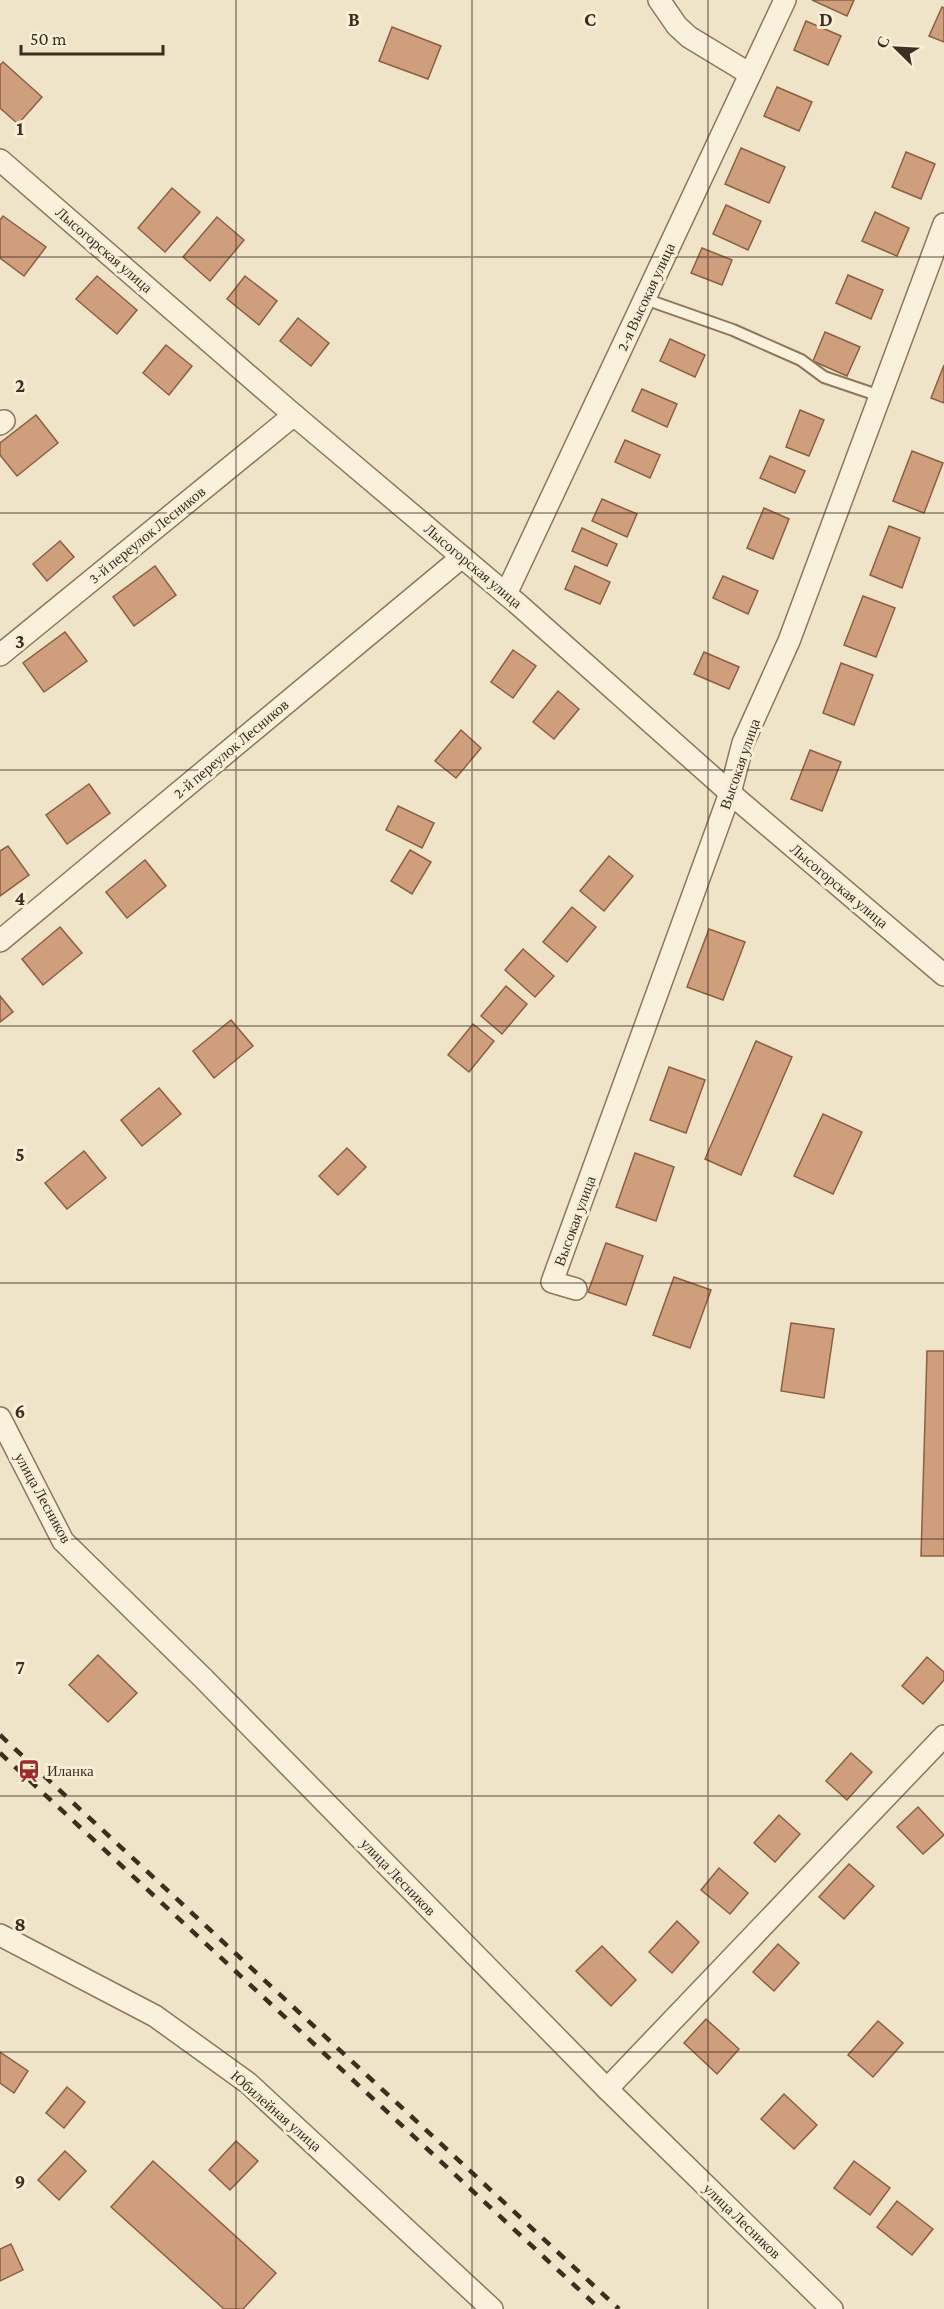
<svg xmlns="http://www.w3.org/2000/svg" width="944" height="2309" viewBox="0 0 944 2309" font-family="'Crimson Pro',serif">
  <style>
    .building { fill: #cf9f7d; stroke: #8d5f41; stroke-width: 1.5 }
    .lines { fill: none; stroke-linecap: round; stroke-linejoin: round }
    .lane-casing { stroke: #8d765c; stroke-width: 14 }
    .street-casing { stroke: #8d765c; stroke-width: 24 }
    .lane { stroke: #faf1dc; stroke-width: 10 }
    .street { stroke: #faf1dc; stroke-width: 21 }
    .rail { stroke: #3d2e20; stroke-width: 4.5; stroke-dasharray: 10 10; stroke-linecap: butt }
    .grid { fill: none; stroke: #3d2e20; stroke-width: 1.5; stroke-opacity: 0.55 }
    .labels { text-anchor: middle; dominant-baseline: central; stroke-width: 6; stroke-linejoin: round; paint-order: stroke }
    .street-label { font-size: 15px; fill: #3d2e20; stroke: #f7eed8 }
    .poi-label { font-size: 15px; fill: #3d2e20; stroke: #f7eed8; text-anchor: start }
    .grid-label { font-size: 20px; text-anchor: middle; font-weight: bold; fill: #3d2e20; stroke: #f7eed8; stroke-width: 6; stroke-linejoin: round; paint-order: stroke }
  </style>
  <rect width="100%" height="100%" fill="#f0e4c8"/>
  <g class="building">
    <polygon points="812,0 854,0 847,16"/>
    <polygon points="942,7 944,8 944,42 929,36"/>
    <polygon points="806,21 841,36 828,65 794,50"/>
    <polygon points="392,27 441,46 428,79 379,61"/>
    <polygon points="3,62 42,97 18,124 0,108 0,65"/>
    <polygon points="777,87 812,102 799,131 764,116"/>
    <polygon points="741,148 785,167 769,203 725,184"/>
    <polygon points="906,152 935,164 921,199 892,187"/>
    <polygon points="172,188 200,212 165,252 138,228"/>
    <polygon points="726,205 761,221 748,250 713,234"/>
    <polygon points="875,212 909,228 897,256 862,241"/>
    <polygon points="3,216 46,247 24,276 0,258 0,220"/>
    <polygon points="217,217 244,240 210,281 183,257"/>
    <polygon points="702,248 732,260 722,285 691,273"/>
    <polygon points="848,275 883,290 871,319 836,303"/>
    <polygon points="97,276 137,310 117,334 76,299"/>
    <polygon points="245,276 277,301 259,325 227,299"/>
    <polygon points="298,318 329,343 311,366 280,341"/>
    <polygon points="825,332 860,347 847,376 813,361"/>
    <polygon points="670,339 705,355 695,377 660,361"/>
    <polygon points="166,345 192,366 169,395 143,373"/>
    <polygon points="944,365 944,403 931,398"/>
    <polygon points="642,389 677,404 667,427 632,411"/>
    <polygon points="800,410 824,420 809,456 786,447"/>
    <polygon points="36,415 58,443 17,476 0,455 0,443"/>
    <polygon points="625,440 660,455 650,478 615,462"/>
    <polygon points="912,451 943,463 924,513 893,501"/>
    <polygon points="770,456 805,471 795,493 760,478"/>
    <polygon points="602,499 637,514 627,537 592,521"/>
    <polygon points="764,508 789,519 773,559 747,548"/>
    <polygon points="889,526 920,538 902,588 870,575"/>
    <polygon points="582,528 617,544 607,566 572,551"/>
    <polygon points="60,541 74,557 47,581 33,564"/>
    <polygon points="155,566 176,595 134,626 113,597"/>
    <polygon points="575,566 610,582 600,604 565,589"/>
    <polygon points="723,576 758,591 748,614 713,598"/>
    <polygon points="863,596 895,608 876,657 844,645"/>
    <polygon points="65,632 87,661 44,692 23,663"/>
    <polygon points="513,650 536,666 513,698 491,682"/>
    <polygon points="704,652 739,667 729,689 694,674"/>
    <polygon points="841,663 873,675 854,725 823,713"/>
    <polygon points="558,691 579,709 554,739 533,722"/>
    <polygon points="461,730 481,748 456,778 435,761"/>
    <polygon points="810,750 841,762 822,811 791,799"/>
    <polygon points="89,784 110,813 67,844 46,815"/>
    <polygon points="398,806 434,823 422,848 386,830"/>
    <polygon points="8,846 29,875 0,896 0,851"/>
    <polygon points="410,850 431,862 412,894 391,881"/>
    <polygon points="609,856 633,876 604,911 580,891"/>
    <polygon points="145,860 166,886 127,918 106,892"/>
    <polygon points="572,907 596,927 567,962 543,942"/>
    <polygon points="60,927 82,953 43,985 22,959"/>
    <polygon points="709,929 745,942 723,1000 687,987"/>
    <polygon points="523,949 554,976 535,997 505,970"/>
    <polygon points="506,986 527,1004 502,1034 481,1016"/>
    <polygon points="0,996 13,1012 0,1022"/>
    <polygon points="231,1020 253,1046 214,1078 193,1051"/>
    <polygon points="473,1024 494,1041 469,1072 448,1055"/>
    <polygon points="756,1041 792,1057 741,1175 705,1159"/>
    <polygon points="669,1067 705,1080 686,1133 650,1120"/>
    <polygon points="159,1088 181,1114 142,1146 121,1120"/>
    <polygon points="823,1114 862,1132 833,1194 794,1176"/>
    <polygon points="347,1148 366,1167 338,1195 319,1176"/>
    <polygon points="84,1151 106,1178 67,1209 45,1183"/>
    <polygon points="635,1153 674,1167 656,1221 616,1207"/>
    <polygon points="606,1243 643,1256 626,1305 588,1292"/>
    <polygon points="674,1277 711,1290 690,1348 653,1335"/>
    <polygon points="791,1323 834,1329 824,1398 781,1391"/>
    <polygon points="927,1351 944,1351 944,1556 921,1556"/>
    <polygon points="98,1655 137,1693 108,1722 69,1685"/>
    <polygon points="927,1657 944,1672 944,1680 923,1704 902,1686"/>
    <polygon points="851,1753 872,1772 847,1800 826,1781"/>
    <polygon points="918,1807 944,1835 923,1854 897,1827"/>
    <polygon points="779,1815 800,1834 775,1862 754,1843"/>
    <polygon points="849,1864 874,1886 844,1919 819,1897"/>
    <polygon points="719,1868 748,1893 730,1914 701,1890"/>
    <polygon points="677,1921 699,1942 672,1973 649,1952"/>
    <polygon points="778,1944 799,1963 774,1991 753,1972"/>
    <polygon points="602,1946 636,1980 611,2006 576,1971"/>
    <polygon points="706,2019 739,2049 717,2074 684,2043"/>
    <polygon points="878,2021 903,2043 873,2077 848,2055"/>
    <polygon points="0,2052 28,2071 14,2093 0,2083"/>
    <polygon points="67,2087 85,2102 64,2128 46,2113"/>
    <polygon points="784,2094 817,2125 794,2149 761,2119"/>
    <polygon points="236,2141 258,2161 230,2190 209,2170"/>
    <polygon points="65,2151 86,2171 59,2200 38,2180"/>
    <polygon points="153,2161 276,2273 243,2309 224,2309 111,2207"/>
    <polygon points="854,2161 890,2188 870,2215 834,2188"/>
    <polygon points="897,2201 933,2229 912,2255 877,2227"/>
    <polygon points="11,2244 23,2270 0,2281 0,2249"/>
  </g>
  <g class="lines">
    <g class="lane-casing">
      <polyline id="lane" points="645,299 733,330 801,360 824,377 880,396"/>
    </g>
    <g class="street-casing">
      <g id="street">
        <polyline points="659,0 677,26 689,37 750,74"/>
        <polyline points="0,160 294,415 519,605 737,799 944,975"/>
        <polyline points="0,424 4,421"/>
        <polyline points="506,594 785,0"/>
        <polyline points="0,655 294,415"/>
        <polyline points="0,941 462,557"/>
        <polyline points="576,1289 552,1282 730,793 743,743 789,641 944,224"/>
        <polyline points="0,1418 63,1541 203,1678 607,2089 832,2309"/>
        <polyline points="0,1935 155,2016 248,2083 492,2309"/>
        <polyline points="607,2089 944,1736"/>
      </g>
    </g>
    <use href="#lane" class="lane"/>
    <use href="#street" class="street"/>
    <g class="rail">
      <polyline points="0,1735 619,2309"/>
      <polyline points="0,1753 600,2309"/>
    </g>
  </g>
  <path class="grid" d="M236,0V2309M472,0V2309M708,0V2309M0,257H944M0,513H944M0,770H944M0,1026H944M0,1283H944M0,1539H944M0,1796H944M0,2052H944"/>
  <defs>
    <g id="station-bare" transform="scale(1.8)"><path d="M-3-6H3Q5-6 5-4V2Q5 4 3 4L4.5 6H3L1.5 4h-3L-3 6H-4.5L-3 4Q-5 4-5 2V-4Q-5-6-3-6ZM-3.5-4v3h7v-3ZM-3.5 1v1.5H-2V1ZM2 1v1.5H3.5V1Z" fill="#9e2a2b" stroke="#f7eed8" stroke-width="2.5" paint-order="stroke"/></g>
  </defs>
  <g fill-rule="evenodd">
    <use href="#station-bare" x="29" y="1771"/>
  </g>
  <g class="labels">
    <g class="street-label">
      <text transform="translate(104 250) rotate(41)">Лысогорская улица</text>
      <text transform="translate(646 297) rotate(-65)">2-я Высокая улица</text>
      <text transform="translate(147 535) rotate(-39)">3-й переулок Лесников</text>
      <text transform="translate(473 566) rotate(40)">Лысогорская улица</text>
      <text transform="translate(231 749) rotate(-40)">2-й переулок Лесников</text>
      <text transform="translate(740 764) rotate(-71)">Высокая улица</text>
      <text transform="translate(839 886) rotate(40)">Лысогорская улица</text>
      <text transform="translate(575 1221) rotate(-70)">Высокая улица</text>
      <text transform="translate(43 1498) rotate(61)">улица Лесников</text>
      <text transform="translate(398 1877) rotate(46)">улица Лесников</text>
      <text transform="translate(276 2111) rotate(41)">Юбилейная улица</text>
      <text transform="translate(742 2221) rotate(44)">улица Лесников</text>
    </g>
    <g class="poi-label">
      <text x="47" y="1771">Иланка</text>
    </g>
  </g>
  <g class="grid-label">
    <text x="354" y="26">B</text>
    <text x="590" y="26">C</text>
    <text x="826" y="26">D</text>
    <text x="20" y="135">1</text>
    <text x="20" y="392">2</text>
    <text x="20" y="648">3</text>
    <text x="20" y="905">4</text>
    <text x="20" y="1161">5</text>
    <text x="20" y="1418">6</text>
    <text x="20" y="1674">7</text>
    <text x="20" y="1931">8</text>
    <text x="20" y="2188">9</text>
  </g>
  <g transform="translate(896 48) rotate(294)" stroke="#f7eed8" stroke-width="4.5" paint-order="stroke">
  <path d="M0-4.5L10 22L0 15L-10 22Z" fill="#3d2e20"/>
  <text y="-9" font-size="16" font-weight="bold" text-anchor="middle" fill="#3d2e20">С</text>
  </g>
  <path d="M21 45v9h142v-9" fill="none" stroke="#3d2e20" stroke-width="3"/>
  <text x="30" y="45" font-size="18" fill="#3d2e20" stroke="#f7eed8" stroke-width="4.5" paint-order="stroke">50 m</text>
</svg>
